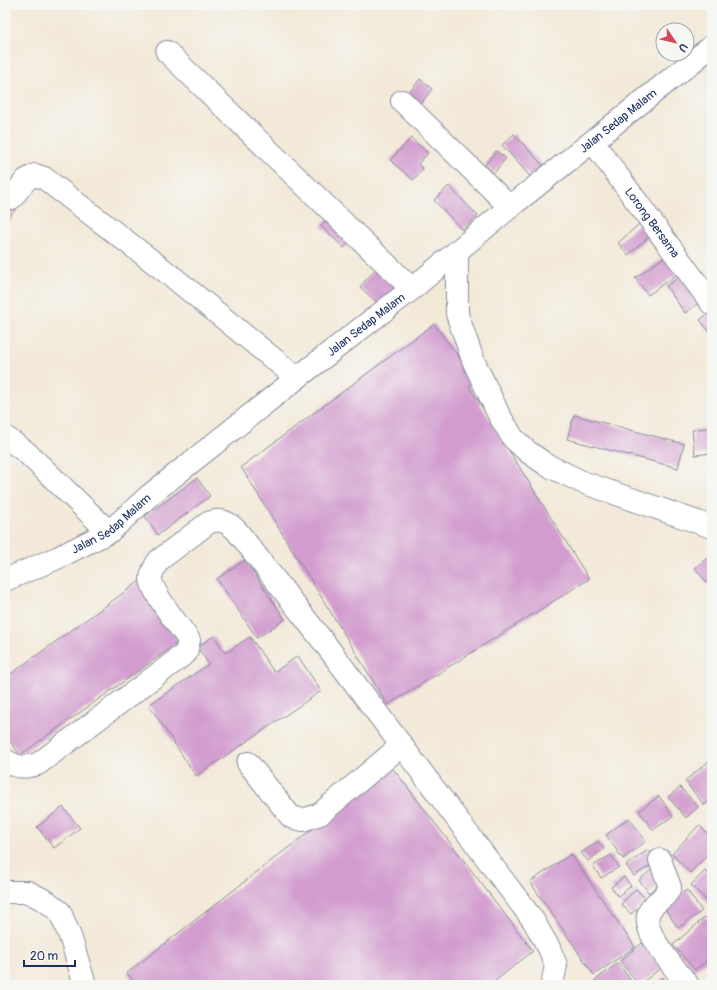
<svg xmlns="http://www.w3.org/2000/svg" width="717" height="990" viewBox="0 0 717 990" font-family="Pangolin,sans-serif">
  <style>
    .building { fill: #d29ccf }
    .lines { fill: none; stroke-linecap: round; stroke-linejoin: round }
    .minor-casing { stroke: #878c9b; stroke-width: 24 }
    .minor { stroke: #fff; stroke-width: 22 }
    .labels { text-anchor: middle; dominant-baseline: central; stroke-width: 3.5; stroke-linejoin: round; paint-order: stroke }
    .street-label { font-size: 12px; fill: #1b2f5e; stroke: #f6f6f2 }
  </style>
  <rect width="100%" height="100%" fill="#f6f6f2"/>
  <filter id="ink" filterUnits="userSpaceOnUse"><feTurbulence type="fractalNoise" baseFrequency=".025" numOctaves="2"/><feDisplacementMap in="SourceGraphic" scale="8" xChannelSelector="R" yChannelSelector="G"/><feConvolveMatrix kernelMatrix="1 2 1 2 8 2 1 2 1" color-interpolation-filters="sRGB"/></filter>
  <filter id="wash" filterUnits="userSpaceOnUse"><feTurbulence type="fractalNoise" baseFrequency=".012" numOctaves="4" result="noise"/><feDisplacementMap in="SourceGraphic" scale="16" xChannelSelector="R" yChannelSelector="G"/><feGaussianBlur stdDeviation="0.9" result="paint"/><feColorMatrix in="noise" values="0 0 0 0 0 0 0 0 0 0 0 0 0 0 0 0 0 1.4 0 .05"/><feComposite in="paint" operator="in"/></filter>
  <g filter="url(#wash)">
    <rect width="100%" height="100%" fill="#f3e9d8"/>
    <g id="blocks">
      <g class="building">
        <polygon points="420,79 432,89 417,109 404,99"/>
        <polygon points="514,134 548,171 536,183 502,145"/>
        <polygon points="411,138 428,153 418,164 423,169 413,180 390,160"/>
        <polygon points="496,151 506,158 494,173 485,165"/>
        <polygon points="449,186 478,216 462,230 434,200"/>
        <polygon points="5,200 16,209 5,222"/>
        <polygon points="332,214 355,235 344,248 321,226"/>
        <polygon points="639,224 650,236 628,255 618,243"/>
        <polygon points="667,255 680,272 648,295 635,278"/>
        <polygon points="379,265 401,285 382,307 360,287"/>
        <polygon points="685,273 703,300 685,313 666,286"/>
        <polygon points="712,311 712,335 700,320"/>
        <polygon points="434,324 476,380 469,386 589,579 388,705 241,467"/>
        <polygon points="574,415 684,444 678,468 567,439"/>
        <polygon points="712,427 712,453 695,455 692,430"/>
        <polygon points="197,478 210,496 158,535 145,516"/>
        <polygon points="712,554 712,589 695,568"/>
        <polygon points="245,560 285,619 257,638 217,579"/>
        <polygon points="140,581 182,640 20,755 5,734 5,678"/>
        <polygon points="214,636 225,653 250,637 274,672 298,656 321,691 196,776 149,705 209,664 197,647"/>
        <polygon points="710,760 712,762 712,799 704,805 685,781"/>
        <polygon points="392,767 533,951 490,985 136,985 127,973"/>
        <polygon points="680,787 698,807 686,818 668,797"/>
        <polygon points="659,796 673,816 653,830 639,811"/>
        <polygon points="63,807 80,828 54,848 37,827"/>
        <polygon points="629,818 646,841 623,859 606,835"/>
        <polygon points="699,825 712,838 712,850 690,873 672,854"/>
        <polygon points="598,841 604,849 588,861 581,853"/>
        <polygon points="648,850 656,862 634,876 626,865"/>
        <polygon points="571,854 635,947 594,975 530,882"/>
        <polygon points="611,855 619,867 601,878 593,866"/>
        <polygon points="654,868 664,880 649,893 639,880"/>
        <polygon points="705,871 712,878 711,905 691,885"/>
        <polygon points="624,877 631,886 618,896 611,887"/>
        <polygon points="636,889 647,900 631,914 621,904"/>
        <polygon points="687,890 702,911 678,928 663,906"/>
        <polygon points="705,917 712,925 712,956 695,970 673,945"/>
        <polygon points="642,943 661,968 639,985 620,961"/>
        <polygon points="618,963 634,985 589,985"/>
        <polygon points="663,977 670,985 655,985"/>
      </g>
    </g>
  </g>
  <g filter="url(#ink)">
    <use href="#blocks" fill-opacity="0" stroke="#878c9b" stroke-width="1"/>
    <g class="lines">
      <g class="minor-casing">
        <g id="minor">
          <polyline points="167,52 412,289"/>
          <polyline points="402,101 510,207"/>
          <path id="s1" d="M593,142L712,304"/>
          <polyline points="12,198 26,180 35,175 44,178 174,278 297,378"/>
          <polyline points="457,254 457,314 473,360 499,415 513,438 528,452 547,465 582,482 712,527"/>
          <polyline points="5,437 26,452 109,532"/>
          <path id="s2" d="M5,580L57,558L109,532L150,495L297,378L412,289L510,207L712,46"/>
          <path d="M5,760C17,768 25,768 38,764L186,653L189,640C180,627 152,593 151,579C151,572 155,567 158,561L208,523C221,518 228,522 237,531L326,645L533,920L549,948L556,965L552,985"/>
          <polyline points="248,763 291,817 303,820 320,814 402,745"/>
          <path d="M660,860L670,887C667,898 654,901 649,912C640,932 676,969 688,985"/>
          <polyline points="5,892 28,892 46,901 60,912 71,939 85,985"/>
        </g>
      </g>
      <use href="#minor" class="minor"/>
    </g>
  </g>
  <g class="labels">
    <g class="street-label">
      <text stroke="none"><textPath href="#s2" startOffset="769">Jalan Sedap Malam</textPath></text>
      <text stroke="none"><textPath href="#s1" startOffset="100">Lorong Bersama</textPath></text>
      <text stroke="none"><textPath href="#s2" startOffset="445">Jalan Sedap Malam</textPath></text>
      <text stroke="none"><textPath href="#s2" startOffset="121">Jalan Sedap Malam</textPath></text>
    </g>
  </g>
  <rect width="717" height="990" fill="none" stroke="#f6f6f2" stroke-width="20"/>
  <g transform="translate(675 42) rotate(125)"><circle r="19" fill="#f6f6f2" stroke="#9ea6b7"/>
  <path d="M0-3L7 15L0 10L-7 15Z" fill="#d1495b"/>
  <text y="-6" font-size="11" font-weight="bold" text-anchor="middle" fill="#1b2f5e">U</text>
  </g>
  <path d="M24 960v6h51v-6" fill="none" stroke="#1b2f5e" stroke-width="2"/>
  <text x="30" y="960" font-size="12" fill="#1b2f5e" stroke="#f6f6f2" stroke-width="3" paint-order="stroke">20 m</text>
</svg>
